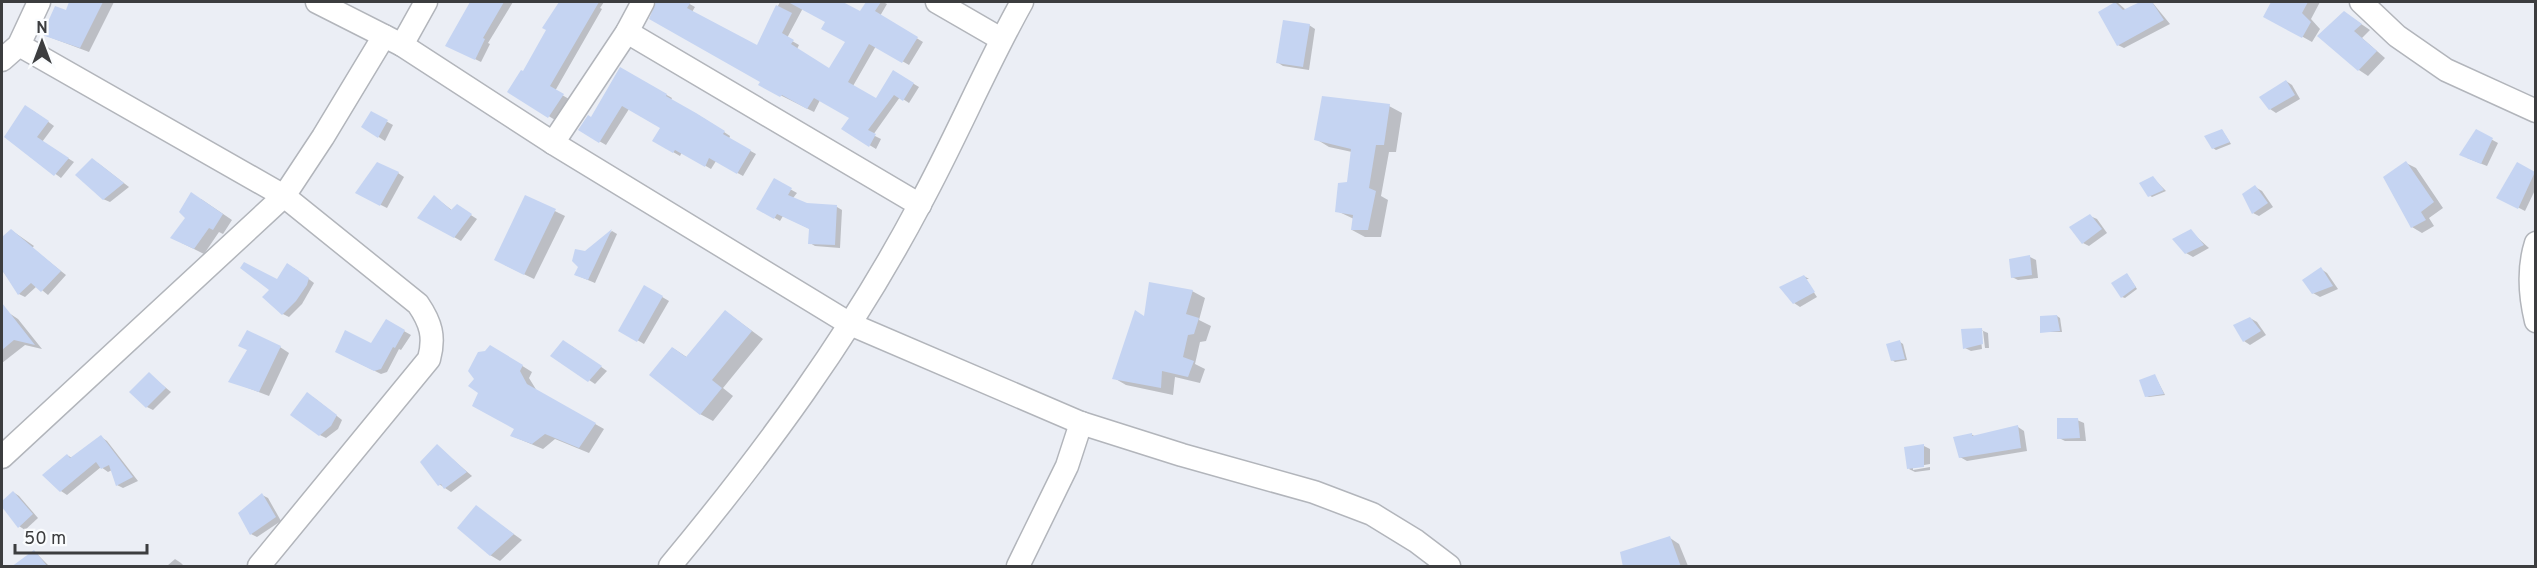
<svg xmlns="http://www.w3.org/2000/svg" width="2537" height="568" viewBox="0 0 2537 568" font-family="Overpass,sans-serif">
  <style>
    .shadow { fill: #0003; fill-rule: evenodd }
    .building { fill: #c5d4f2 }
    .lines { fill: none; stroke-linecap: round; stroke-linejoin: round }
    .minor-casing { stroke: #b2b5bb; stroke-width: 25 }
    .minor { stroke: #fff; stroke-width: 22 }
  </style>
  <rect width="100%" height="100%" fill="#ebeef5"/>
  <g class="shadow">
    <polygon points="71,2 114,2 89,52 44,35 67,12"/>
    <polygon points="472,2 513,2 488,43 490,44 481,62 447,45"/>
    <polygon points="560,2 604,2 600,8 602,9 555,91 569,99 555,120 509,91 523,73 548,30 544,27"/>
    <path d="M660,2H686L695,7L692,12L757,47L780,2H842L860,13L867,2H883L887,4L880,16L923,42L909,65L876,46L853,86L877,100L894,72L919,87L909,103L900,97L873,135L881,139L876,149L843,129L852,117L820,100L814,112L766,88L762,81L651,18ZM803,8L827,21L847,42L830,70L797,49L799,45L787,38Z"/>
    <polygon points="2117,2 2126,10 2132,6 2152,2 2170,24 2124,48 2118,45 2100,12"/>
    <polygon points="2273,2 2320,2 2311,19 2320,29 2312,42 2265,16"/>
    <polygon points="2345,13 2370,30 2362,38 2385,58 2368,76 2359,70"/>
    <polygon points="1309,25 1315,29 1309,70 1283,66 1277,62"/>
    <polygon points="621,69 672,98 671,100 703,118 730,136 729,139 756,154 743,176 716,161 711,169 682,152 680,156 654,141 662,127 629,109 606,145 580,130 592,119"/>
    <polygon points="2286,81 2292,85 2300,99 2276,113 2270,109"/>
    <polygon points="1389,106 1402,113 1396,152 1389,152 1381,196 1388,200 1381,237 1365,237 1352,230 1354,219 1337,211 1349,184 1352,152 1329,147 1316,139"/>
    <polygon points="32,110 54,126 42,142 74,162 61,178 6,137"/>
    <polygon points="371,113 393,125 385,141 363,127"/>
    <polygon points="2222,130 2231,144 2216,150 2213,148"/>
    <polygon points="2476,131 2498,143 2487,166 2467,158"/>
    <polygon points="98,163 129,187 110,202 103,199"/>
    <polygon points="2406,163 2416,168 2443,208 2429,218 2434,226 2422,233 2412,227"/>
    <polygon points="2517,164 2536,174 2536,188 2525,211 2498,197"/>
    <polygon points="398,173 404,177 387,208 357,193"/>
    <polygon points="2153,178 2166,191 2152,197 2149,195"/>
    <polygon points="774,180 797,193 793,198 807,205 837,207 842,210 840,248 815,246 810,243 810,229 783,216 780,221 758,208"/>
    <polygon points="2255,187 2262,191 2273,207 2259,216 2253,213"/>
    <polygon points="526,197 565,216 534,279 505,265"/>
    <polygon points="201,199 232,220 223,234 219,232 204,254 182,243 187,218"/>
    <polygon points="440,201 453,211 463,210 477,219 461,241 419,217"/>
    <polygon points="2090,216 2097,219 2107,233 2089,246 2083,243"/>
    <polygon points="11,230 34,246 32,248 66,275 48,295 37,286 25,297 19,294 2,270 2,239"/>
    <polygon points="612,231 617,234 595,283 576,275 586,253"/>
    <polygon points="2190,231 2209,248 2193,257 2186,253"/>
    <polygon points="2030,257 2036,260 2038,278 2018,280 2012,277"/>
    <polygon points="294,268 314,283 302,304 289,317 283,314 277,281"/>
    <polygon points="2321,269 2327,273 2338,289 2320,297 2313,293"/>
    <polygon points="2127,274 2137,289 2125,298 2122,297"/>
    <polygon points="1804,276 1809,279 1805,279 1817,297 1800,307 1794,303"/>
    <polygon points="645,287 669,301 644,344 620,330"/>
    <polygon points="1192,291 1205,298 1199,320 1211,326 1206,341 1200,342 1195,364 1205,369 1200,383 1175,377 1173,395 1126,385 1114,378"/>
    <polygon points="725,311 763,339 723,388 733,396 713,421 700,414 673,348 688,358"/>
    <polygon points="9,313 18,319 42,349 25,345 2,363 2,319"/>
    <polygon points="2057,316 2060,318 2062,332 2042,332"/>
    <polygon points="2250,318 2257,322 2266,335 2250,345 2244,341"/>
    <polygon points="386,321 411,335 401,350 399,349 387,372 381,374 343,355 371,345"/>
    <polygon points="1981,330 1988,333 1989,348 1985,348 1983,331 1980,331 1982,349 1971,351 1965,348"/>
    <polygon points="1900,342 1903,344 1907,360 1895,362 1892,360"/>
    <polygon points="570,345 607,371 595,384 589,380"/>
    <polygon points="280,347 289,353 269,396 230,381"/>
    <polygon points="500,352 532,372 529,378 537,391 604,429 589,453 555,439 543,449 512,436 516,428"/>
    <polygon points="149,374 171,392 153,410 147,407"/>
    <polygon points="2155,376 2165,395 2149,397 2146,396"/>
    <polygon points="313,397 342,420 338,429 326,438 320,435"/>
    <polygon points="2077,420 2084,423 2086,441 2065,441 2059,438"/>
    <polygon points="2018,427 2024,431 2027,451 1967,461 1960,457 1971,434 1976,437"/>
    <polygon points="101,437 107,441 138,481 123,488 117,485 112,470 108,472 101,467 67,495 61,491 67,455 72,458"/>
    <polygon points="437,446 472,476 451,492 439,484"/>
    <polygon points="1924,446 1930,449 1930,464 1913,467 1913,470 1930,467 1930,470 1915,472 1909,469"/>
    <polygon points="13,492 19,496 38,518 25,530 19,526 2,505"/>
    <polygon points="262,495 268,498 281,521 257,537 251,534"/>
    <polygon points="476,507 522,540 500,561 490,555"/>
    <polygon points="1670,538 1679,544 1688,566 1625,566"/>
    <polygon points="34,551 49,566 14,566"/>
    <polygon points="175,559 181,563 184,566 167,566"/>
  </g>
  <g class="building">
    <polygon points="69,2 103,2 80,48 42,35 55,6 66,10"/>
    <polygon points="470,2 504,2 483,38 485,39 475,60 445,46"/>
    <polygon points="559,2 599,2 550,86 564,94 548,118 507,92 521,70 523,71 546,30 542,28"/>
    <polygon points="656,2 691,2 687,8 757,45 776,5 792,13 782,33 794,40 791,44 829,68 845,42 821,29 825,22 788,2 843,2 860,11 866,2 881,2 875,11 918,37 902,63 869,44 848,82 876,98 893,70 914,83 903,101 894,95 868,130 876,134 869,147 841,129 849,118 814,98 807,109 782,95 780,97 758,85 760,82 649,19"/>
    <polygon points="2115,2 2123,10 2140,2 2152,2 2164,20 2117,46 2098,12"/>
    <polygon points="2271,2 2308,2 2302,13 2311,22 2302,38 2263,17"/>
    <polygon points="2344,11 2362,24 2354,31 2377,51 2358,71 2317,36"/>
    <polygon points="1283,20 1310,24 1303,67 1276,63"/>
    <polygon points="620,67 667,94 666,96 696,113 725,131 723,134 751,150 737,174 709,158 705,167 675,150 673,153 652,141 660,128 622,106 599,143 578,130 588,115 591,117"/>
    <polygon points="2286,80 2295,95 2269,110 2259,97"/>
    <polygon points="1322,96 1390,104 1384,145 1376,145 1369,188 1376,191 1368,230 1351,230 1353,215 1335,212 1338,183 1347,182 1351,149 1314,140"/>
    <polygon points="25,105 49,121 37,137 69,158 54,176 4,137"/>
    <polygon points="371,111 388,120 378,138 361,127"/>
    <polygon points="2222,129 2230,142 2212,149 2204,136"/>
    <polygon points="2476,129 2493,138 2481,164 2459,155"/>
    <polygon points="92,158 124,183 103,200 75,175"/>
    <polygon points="2406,161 2434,202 2421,212 2426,220 2411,228 2383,177"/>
    <polygon points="377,162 399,172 380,206 355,193"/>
    <polygon points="2517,162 2535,172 2518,209 2496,198"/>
    <polygon points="2153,176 2164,190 2148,197 2139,183"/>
    <polygon points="774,178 792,188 788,195 807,203 837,205 835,245 808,244 809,229 777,214 774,219 756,209"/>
    <polygon points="2255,185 2268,203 2252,214 2242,194"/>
    <polygon points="191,192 223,214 213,230 209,228 194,249 170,238 185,218 179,212"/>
    <polygon points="434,195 451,210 457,204 472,214 454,238 417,218"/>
    <polygon points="525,195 556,209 524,275 494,260"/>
    <polygon points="2090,214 2102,229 2082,244 2069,227"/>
    <polygon points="11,229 61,271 41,292 31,283 18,295 2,270 2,237"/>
    <polygon points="612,229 588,280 574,275 578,267 572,261 575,249 585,251"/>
    <polygon points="2191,229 2204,245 2185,254 2172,239"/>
    <polygon points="2030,255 2032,275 2011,278 2009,259"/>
    <polygon points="244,262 277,279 287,263 309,278 307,285 296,301 282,315 262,297 269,290 240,268"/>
    <polygon points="2321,267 2333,286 2312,294 2302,280"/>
    <polygon points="2127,273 2136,287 2121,298 2111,283"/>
    <polygon points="1804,275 1815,292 1793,304 1779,287"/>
    <polygon points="1149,282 1193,290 1186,314 1199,318 1194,334 1188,335 1183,357 1194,361 1188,377 1162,371 1161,388 1112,379 1135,310 1144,316"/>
    <polygon points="644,285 663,296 637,342 618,331"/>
    <polygon points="2,303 35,345 14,340 2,350"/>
    <polygon points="725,310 752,331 712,380 722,388 700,415 649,375 672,347 686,357"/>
    <polygon points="2057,315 2060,331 2040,333 2040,316"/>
    <polygon points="2250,317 2261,331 2243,342 2233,325"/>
    <polygon points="386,319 405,330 395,348 393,347 381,369 374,371 335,352 345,330 371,343"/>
    <polygon points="1982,328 1983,344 1963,349 1961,329"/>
    <polygon points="247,330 281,346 259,392 228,382 247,350 238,346"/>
    <polygon points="563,340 602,366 588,382 550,356"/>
    <polygon points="1900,340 1905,359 1891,361 1886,344"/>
    <polygon points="490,345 523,365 520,371 527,384 596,423 579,448 545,434 532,444 510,436 514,429 472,406 478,393 468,386 474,379 468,371 478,352 485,351"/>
    <polygon points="149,372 166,388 146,408 129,392"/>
    <polygon points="2155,374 2164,394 2145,397 2139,380"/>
    <polygon points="307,392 337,415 331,426 319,436 290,415"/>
    <polygon points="2057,418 2078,418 2080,438 2057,439"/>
    <polygon points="2018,425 2021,448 1959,458 1953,437 1972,433 1972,436"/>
    <polygon points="101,435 133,477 116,486 109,465 101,469 96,462 60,492 42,475 67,454 70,458"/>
    <polygon points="437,444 467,472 444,489 441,484 438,486 420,462"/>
    <polygon points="1924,444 1924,467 1907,469 1904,447"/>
    <polygon points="13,491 33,514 18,528 2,507 2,501"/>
    <polygon points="262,493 276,517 250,535 238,513"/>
    <polygon points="476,505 514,534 490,556 457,528"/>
    <polygon points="1670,536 1681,567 1623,567 1620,552"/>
    <polygon points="34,550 48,567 11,567"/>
  </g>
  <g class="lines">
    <g class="minor-casing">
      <g id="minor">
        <polyline points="317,2 402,45 553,143 850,324 1081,423 1182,455 1314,492 1372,514 1416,541 1449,566"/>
        <polyline points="937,2 1001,39"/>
        <polyline points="2361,2 2397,36 2446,70 2536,111"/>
        <polyline points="627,32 920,205"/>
        <path d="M19,45L284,196L418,304C431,323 435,337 429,359L259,566"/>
        <polyline points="402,45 426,2"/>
        <polyline points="2,60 19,45 39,2"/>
        <polyline points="553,143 627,32 643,2"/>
        <path d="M2536,243C2528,268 2530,296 2536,321"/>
        <polyline points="2,457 284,196 323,137 384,36"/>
        <path d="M670,566C764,453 851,335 920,204C956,138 985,68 1022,2"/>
        <polyline points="1018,566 1067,466 1081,423"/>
      </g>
    </g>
    <use href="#minor" class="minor"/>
  </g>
  <rect width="2537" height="568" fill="none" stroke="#3c3d3f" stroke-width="6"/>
  <g transform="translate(42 42)" stroke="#fafcfe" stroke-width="4.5" paint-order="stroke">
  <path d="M0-4.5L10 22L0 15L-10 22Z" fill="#3c3d3f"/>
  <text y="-9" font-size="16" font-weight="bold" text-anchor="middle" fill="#3c3d3f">N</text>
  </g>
  <path d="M15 544v9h132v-9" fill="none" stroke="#3c3d3f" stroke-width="3"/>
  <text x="24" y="544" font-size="18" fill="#3c3d3f" stroke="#fafcfe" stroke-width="4.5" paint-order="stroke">50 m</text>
</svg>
